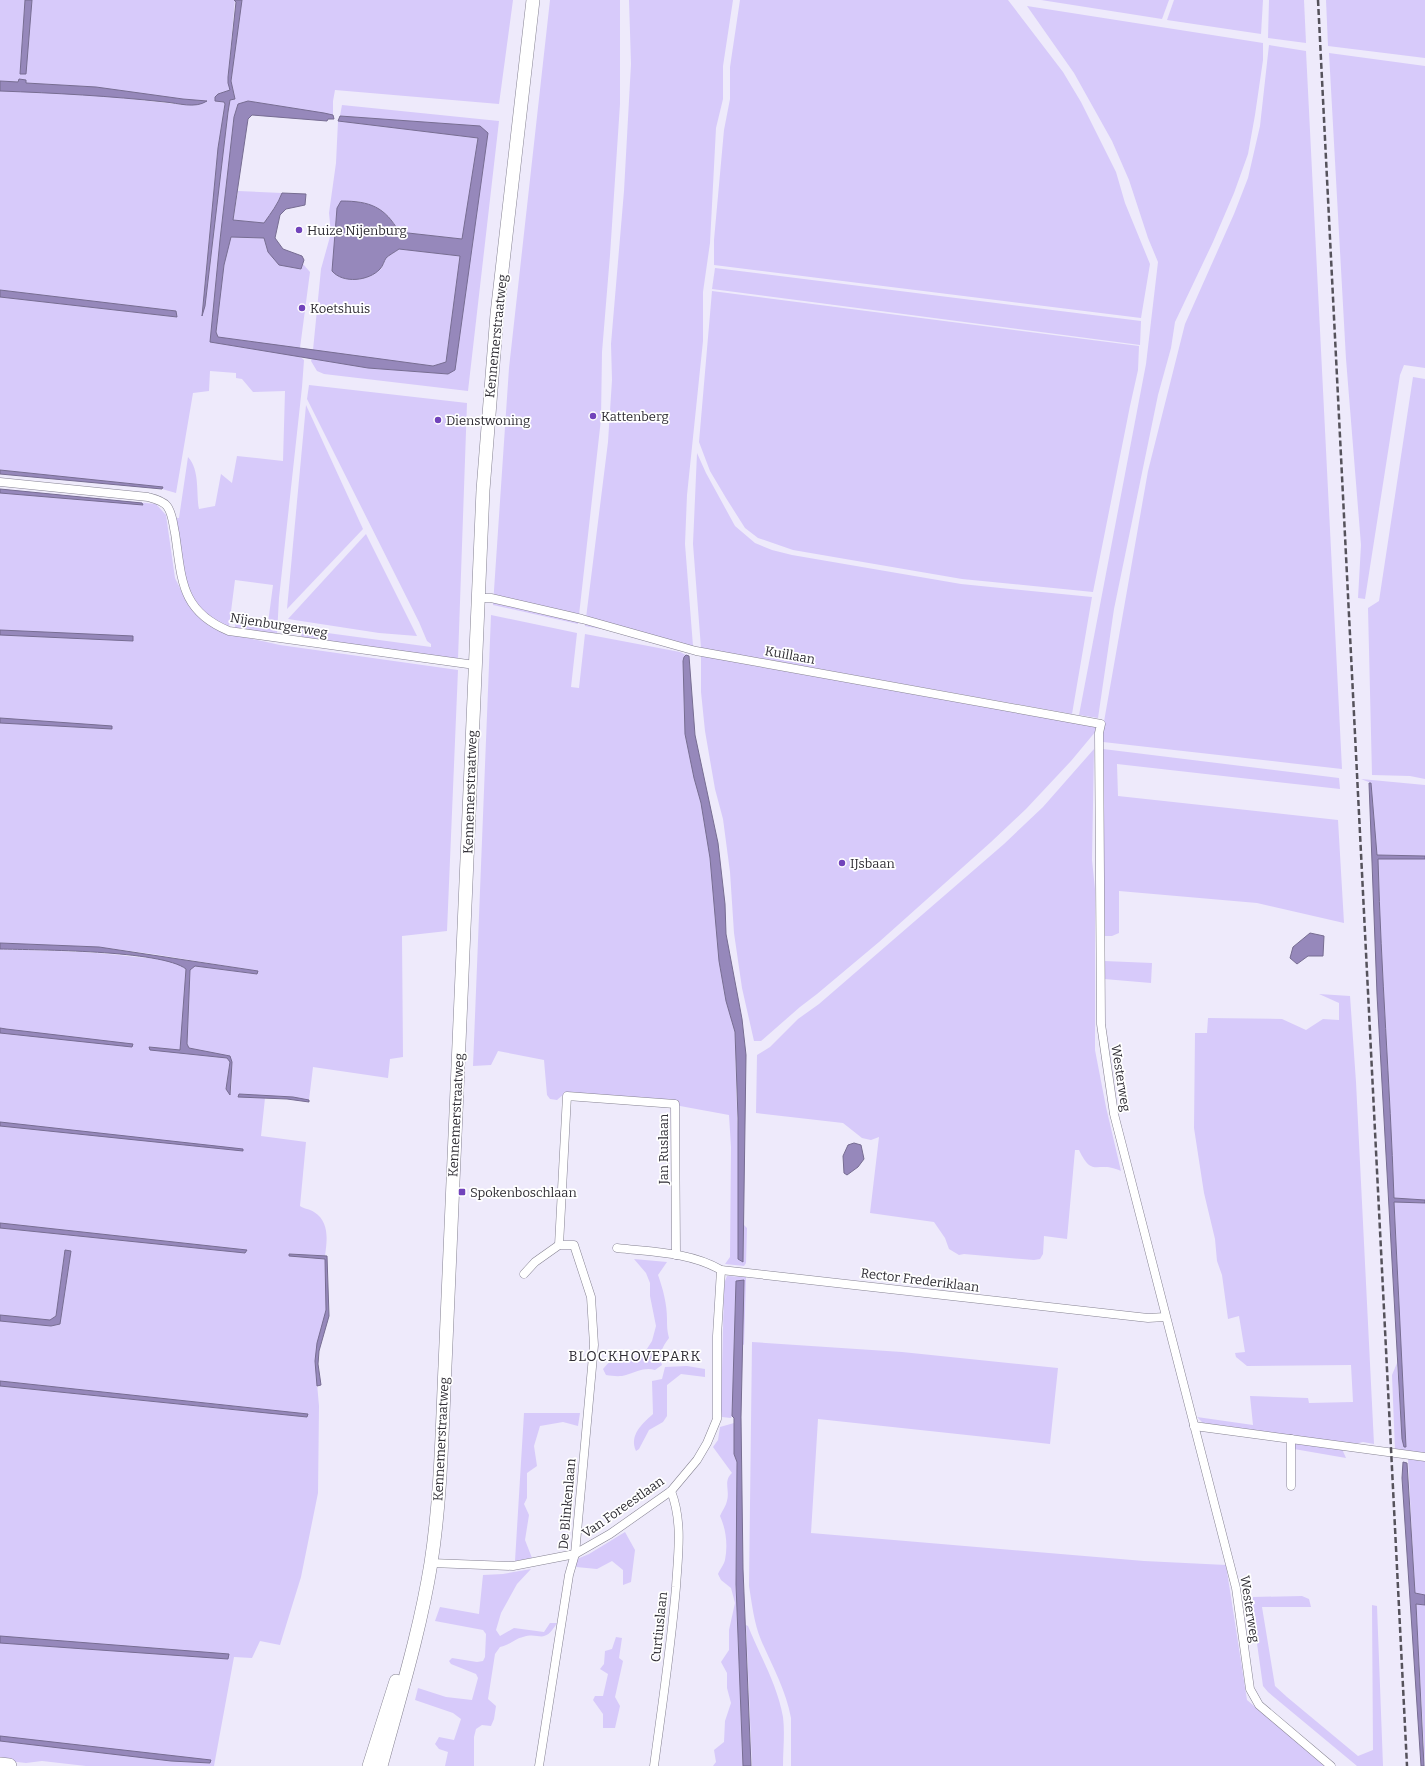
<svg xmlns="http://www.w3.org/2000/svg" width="1425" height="1766" viewBox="0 0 1425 1766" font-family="Bitter,serif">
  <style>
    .green { fill: #d7cafa }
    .water { fill: #9688bb; stroke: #776d92 }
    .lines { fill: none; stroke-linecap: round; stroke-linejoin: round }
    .street-casing { stroke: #868392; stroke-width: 9 }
    .primary-casing { stroke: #868392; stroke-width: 14 }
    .highway-casing { stroke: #868392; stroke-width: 16 }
    .street { stroke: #fff; stroke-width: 8 }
    .primary { stroke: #fff; stroke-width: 13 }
    .highway { stroke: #fff; stroke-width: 15 }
    .rail { stroke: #55525b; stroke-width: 2.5; stroke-dasharray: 6 3; stroke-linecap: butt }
    .poi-dot { fill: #7143bb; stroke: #fff; stroke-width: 1.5 }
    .labels { text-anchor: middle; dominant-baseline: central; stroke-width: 3.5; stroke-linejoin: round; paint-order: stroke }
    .poi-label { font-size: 13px; fill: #2f2d34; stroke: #fff; text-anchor: start }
    .street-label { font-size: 13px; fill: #2f2d34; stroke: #fff }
    .neighbourhood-label { font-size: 14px; letter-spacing: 1px; fill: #2f2d34; stroke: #fff }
  </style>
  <rect width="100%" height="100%" fill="#eeeafb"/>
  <g class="green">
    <path d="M0,0H25L20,74H25L32,0H235L228,77L230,90L218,94L215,97V101L224,102L225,104L218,148L202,313L205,306L228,112L230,100L235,99L231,81L242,0H513L499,104L335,90L333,101V115L248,101L238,105L234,117L220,240L210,342L299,356L304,360L302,387L279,598L277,634L235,628L236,619L245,612L249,621L268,623L273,585L235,580L229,627C180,612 181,560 175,518H179L188,457C200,470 196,492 199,509L215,506L221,474L232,483L237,456L283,461L285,391L253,392L242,379L236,378V373L210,371L209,391L193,393L176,493L162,489L163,487L0,470V297L176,317V311L0,290V91L95,95L185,105L206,101L183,99L96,87L26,83V80L19,79V82L0,81Z"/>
    <polygon points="550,0 620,0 620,104 610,255 602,352 601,419 578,624 493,605 509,368"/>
    <polygon points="629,0 733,0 723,66 723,99 716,128 710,243 703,292 703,341 687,495 685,544 693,646 585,626 608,442 612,380 611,344 624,191 631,64"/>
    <polygon points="740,0 1008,0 1063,72 1081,102 1116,172 1125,203 1150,264 1141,318 714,265 714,240 724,130 730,99 730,67"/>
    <polygon points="1041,0 1169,0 1162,19"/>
    <polygon points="1174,0 1263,0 1261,34 1167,20"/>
    <polygon points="1269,0 1304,0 1306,43 1268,38"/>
    <polygon points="1326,0 1425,0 1425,58 1328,46"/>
    <polygon points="1027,6 1263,43 1263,60 1255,115 1248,154 1234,193 1213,242 1175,322 1171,348 1158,395 1114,609 1098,718 1079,715 1146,364 1158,262 1148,238 1129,180 1112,141 1074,73"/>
    <polygon points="1269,45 1306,51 1342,769 1103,742 1102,733 1148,471 1185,324 1234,214 1248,178 1260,126"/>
    <polygon points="1329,53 1425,66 1425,368 1404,365 1400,375 1365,599 1358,598 1361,545 1346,359"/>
    <polygon points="342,105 499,121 468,391 324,374 317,371 311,361 312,358 368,368 447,374 480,126 340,116"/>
    <path d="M338,121L478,138L463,239L399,232C388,212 378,206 356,201L344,279L362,278L381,269L386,258L399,249L460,256L446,362L433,366L313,350L321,269L331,233L329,213L336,163Z"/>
    <path d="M238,191L282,193C278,204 271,213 264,223L233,220Z"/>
    <polygon points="231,237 264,238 268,252 301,269 303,264 310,272 300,348 219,338 216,332 224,265"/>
    <polygon points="715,268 1141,321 1140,345 712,289"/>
    <polygon points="712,291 1139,346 1138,370 1130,406 1093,592 962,579 793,550 758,538 745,528 726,498 710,471 699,442"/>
    <polygon points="1413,377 1425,379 1425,779 1410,776 1372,775 1368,608 1379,601"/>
    <polygon points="309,385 467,403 458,659 303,639 298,629 431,647 431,644 427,641 419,622 307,399"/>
    <polygon points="306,405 363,529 287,609"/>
    <polygon points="697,453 706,473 735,526 755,543 772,550 792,555 961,584 1092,597 1072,714 701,648 693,544"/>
    <path d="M0,489L156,504L166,515L175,578L182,592L188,603L225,633L280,645L458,670L447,931L402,936L403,1057L390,1059L388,1078L313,1067L309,1100L293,1097L239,1094L238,1097L265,1098L261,1136L306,1142L300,1206C304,1209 310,1209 314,1212C330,1222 327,1241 325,1256L289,1254V1255L325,1259L326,1310L315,1361L319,1406L318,1493L301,1577L280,1645L260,1641L252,1658L234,1657L214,1766H86L42,1761L26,1763L0,1760V1386L307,1417L308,1415L0,1381V1321L51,1326L60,1324L71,1251L65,1250L56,1316L51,1320L0,1315V1228L245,1253L247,1250L0,1223V949C45,951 91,951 136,957C152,958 173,959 186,969L180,1050L150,1047V1049L227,1058L230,1062L226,1089L231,1092L232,1063L230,1056L189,1048L187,1044L190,970L195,966L257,974L258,971L153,954L99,947L0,943Z"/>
    <polygon points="366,534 417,636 379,633 288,619"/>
    <polygon points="491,615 577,633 571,687 579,688 585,634 680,652 686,655 684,657 683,661 685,734 694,778 701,803 710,858 719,961 726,1001 735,1032 736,1083 743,1261 744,1225 747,1228 746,1263 744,1266 725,1264 730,1257 731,1147 729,1115 680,1106 675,1101 565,1093 557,1100 550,1099 547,1095 544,1060 498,1051 491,1065 473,1066"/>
    <polygon points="701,656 1096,727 1096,731 1071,761 1026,809 991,842 879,942 817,994 800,1007 761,1041 754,1041 742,988 734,933 730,872 723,819 715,789 705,731 701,692"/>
    <path d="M1094,749L1092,860L1095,889V1050L1106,1107L1121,1171C1096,1160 1093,1179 1079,1150H1075L1067,1239L1044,1236L1043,1254L1040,1259L1034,1260L964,1254L959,1255L949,1249L945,1238L934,1222L870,1213L879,1137L871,1140L862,1138L843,1123L756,1113L757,1055L770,1047L798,1019L819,1004L1004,844L1043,807Z"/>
    <polygon points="1103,749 1339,778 1340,789 1117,764 1118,796 1338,820 1344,923 1257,903 1119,891 1119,933 1112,936 1104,936"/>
    <polygon points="1361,779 1425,785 1425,856 1377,855 1371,783"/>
    <path d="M1378,859H1425V1200L1394,1198C1390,1085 1381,972 1378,859Z"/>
    <polygon points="1104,961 1152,963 1151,983 1104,979"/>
    <polygon points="1319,994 1350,996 1356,1082 1374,1444 1363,1442 1355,1444 1203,1423 1197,1417 1253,1425 1250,1396 1308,1398 1309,1403 1353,1402 1351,1365 1247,1366 1236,1357 1235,1353 1245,1352 1239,1316 1228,1319 1222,1275 1217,1261 1215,1239 1204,1193 1194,1128 1195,1033 1207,1033 1208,1018 1282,1019 1306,1030 1323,1019 1339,1020 1339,1003"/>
    <polygon points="1394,1202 1425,1203 1425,1455 1395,1450 1392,1375 1397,1363 1402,1439 1406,1447"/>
    <path d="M634,1259L667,1262L658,1275C663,1289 667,1304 667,1319C667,1326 667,1331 669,1338C663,1346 658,1354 662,1365L655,1370C644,1367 637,1372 626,1375C620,1377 613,1376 606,1375L603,1369L610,1361H628L645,1352L652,1341L656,1326L650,1296V1283L646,1273Z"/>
    <polygon points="727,1276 746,1277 746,1280 744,1345 742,1344 743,1281 736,1281 732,1416 731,1418 722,1417 721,1410 724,1289 725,1281"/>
    <path d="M752,1342L902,1352L1058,1368L1050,1444L818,1419L811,1533L1144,1561L1226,1565L1247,1700L1325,1766H791V1718C786,1690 772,1666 761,1640C754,1623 752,1604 749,1586Z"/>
    <path d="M687,1366L705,1369V1377L681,1374L667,1385V1416L663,1422L649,1430L639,1449L636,1451C629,1435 642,1424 653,1414L652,1381L662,1379L665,1367Z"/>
    <polygon points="524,1413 580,1413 578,1426 563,1422 540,1426 534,1446 537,1466 527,1473 527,1498 524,1504 529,1515 525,1540 532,1558 515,1561"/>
    <path d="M734,1423V1454L737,1462L736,1584L743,1766H713L716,1762L714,1750L724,1742L725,1721L731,1703L727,1688V1673L721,1662L729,1650V1630L735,1603L731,1588L721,1580L718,1574C720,1569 724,1565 725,1560C728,1545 726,1529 720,1516C722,1511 726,1506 727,1501C730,1490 723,1481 732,1473L713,1447L718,1440L720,1427Z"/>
    <polygon points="1295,1442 1342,1449 1346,1458 1294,1449"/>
    <polygon points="1408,1459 1425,1461 1425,1595 1415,1593"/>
    <polygon points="625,1532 635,1550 631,1582 623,1585 623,1570 612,1561 597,1569 576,1567 577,1559 589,1554"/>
    <path d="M531,1569L517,1584L501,1613L496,1630L500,1636L514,1628L544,1632L550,1623H557C543,1646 540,1631 523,1637C514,1639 510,1645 500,1647L495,1654L488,1699L496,1706L494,1719L491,1726L482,1725L476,1729L474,1737V1766H445L448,1752L439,1749L435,1744L439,1737L454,1740L461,1719L453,1713L415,1700L418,1688L446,1697L472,1700L478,1678L476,1674L451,1664L449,1661L452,1658L477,1662L483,1661L485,1657L486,1634L483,1630L435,1621L440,1607L479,1614L483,1575L503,1574Z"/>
    <polygon points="1302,1596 1309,1599 1311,1607 1262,1607 1275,1686 1287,1697 1358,1756 1373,1750 1372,1605 1377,1606 1383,1766 1357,1766 1268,1692 1263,1686 1252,1608 1253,1597"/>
    <polygon points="1416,1603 1425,1605 1425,1766"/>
    <path d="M746,1625L748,1626C760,1656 777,1684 783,1717C785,1733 783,1750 783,1766H752Z"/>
    <polygon points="616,1637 622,1638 619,1658 623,1661 615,1697 620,1706 615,1728 603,1728 603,1714 593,1700 595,1696 603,1696 608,1674 600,1669 604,1664 605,1651 612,1649"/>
  </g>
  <g class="water">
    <polygon points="25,0 32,0 26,74 20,74"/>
    <polygon points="234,0 242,0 231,81 235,99 230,100 228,112 205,306 202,316 218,148 225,104 224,102 215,101 215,97 218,94 230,90 228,83 228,77 236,2"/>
    <path d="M19,79L26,80V83L96,87L183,99L207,101C195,109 178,103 165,102C110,96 55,93 0,91V81L18,82Z"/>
    <path d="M248,101L324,113L333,115L334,119H328L327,121L252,115L248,119L233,220L264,223C271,213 278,204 282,193L306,194L305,205L286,209L280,215L275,238L283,249L302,256L304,260L301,269L279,265L268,252L264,238L231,237L224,265L216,332L218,337L433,366L446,362L460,256L399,249C395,252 389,255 386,258C384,261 383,266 380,269C369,281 343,284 332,271L337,208L341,201C370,201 385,207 399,232L462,239L478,138L338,121L340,116L480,126L488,133L455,370L448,374L368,368L210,342L220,240L234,117L238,104Z"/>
    <polygon points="0,290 176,311 177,317 0,297"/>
    <polygon points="0,470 163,487 162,489 0,474"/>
    <polygon points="0,489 142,503 143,505 0,493"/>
    <polygon points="0,630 133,636 133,641 0,635"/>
    <polygon points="686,655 689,656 695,735 718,843 725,904 726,934 742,1019 746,1055 743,1262 738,1259 738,1118 735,1032 726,1001 719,961 710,858 701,803 694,778 685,734 683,661 684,657"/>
    <polygon points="0,718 112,726 112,729 0,723"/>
    <path d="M1369,783H1371L1377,855L1425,856V859H1378C1381,972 1390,1085 1394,1198L1425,1200V1203L1394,1202L1406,1447H1404L1402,1439L1377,994Z"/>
    <polygon points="1310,933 1324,936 1323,956 1308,956 1297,964 1290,958 1293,947"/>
    <path d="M0,943L99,947L258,971L257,974L195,966L190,970L187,1044L189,1048L230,1056L232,1062L230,1095L226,1089L230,1062L227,1058L150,1050L149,1047L180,1050L186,969C162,950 36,950 0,949Z"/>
    <polygon points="0,1028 6,1029 133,1044 132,1047 0,1033"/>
    <polygon points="239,1094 293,1097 309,1100 309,1102 287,1099 238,1097"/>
    <polygon points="0,1122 243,1149 243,1151 0,1126"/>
    <polygon points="854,1143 861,1145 864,1159 858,1167 847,1175 844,1173 843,1156 848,1145"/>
    <polygon points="0,1223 247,1250 245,1253 0,1228"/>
    <polygon points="65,1250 71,1251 60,1324 51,1326 0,1321 0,1315 50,1320 56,1316"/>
    <polygon points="289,1254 327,1256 329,1316 319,1351 318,1364 321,1385 317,1386 315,1361 317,1343 326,1310 325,1259 289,1256"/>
    <polygon points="744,1280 741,1417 743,1569 751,1766 743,1766 736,1584 737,1462 734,1454 734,1418 732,1416 736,1281"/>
    <polygon points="0,1381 308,1414 307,1417 0,1386"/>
    <polygon points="1403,1462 1407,1463 1415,1593 1425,1595 1425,1605 1416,1604 1424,1766 1421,1766 1402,1478"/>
    <polygon points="0,1636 229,1654 228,1659 0,1643"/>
    <polygon points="0,1736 211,1760 210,1763 171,1761 0,1741"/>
  </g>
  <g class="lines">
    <g class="street-casing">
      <g id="street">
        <path d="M0,482L148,497C155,499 163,501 167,506C173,514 173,525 175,533C182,579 180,611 229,631L475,665"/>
        <polyline points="479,598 491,598 582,619 696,651 1101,724 1099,733 1101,1024 1114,1114 1236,1588 1250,1689 1259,1705 1331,1766"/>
        <polyline points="559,1245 567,1096 675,1104 676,1255"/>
        <path d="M617,1248C652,1252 690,1252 721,1270L1148,1318L1165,1317"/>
        <polyline points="524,1274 535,1262 559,1245 574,1245 591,1297 594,1345 575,1554 569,1575 539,1766"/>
        <polyline points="1194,1426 1425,1457"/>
        <polyline points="1291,1486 1291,1439"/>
        <polyline points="431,1563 513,1566 575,1554 610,1534 671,1491 697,1460 707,1443 717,1419 717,1336 721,1270"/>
        <path d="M654,1766C662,1706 671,1647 676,1587C678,1554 683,1522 671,1491"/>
      </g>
    </g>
    <g class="primary-casing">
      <g id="primary">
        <polyline points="369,1766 396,1681"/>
        <path d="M381,1766C399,1699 420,1632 431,1563C441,1498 442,1431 445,1366L483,490L497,314L533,0"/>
      </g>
    </g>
    <g class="highway-casing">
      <polyline id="highway" points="0,1765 9,1766"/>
    </g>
    <use href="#street" class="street"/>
    <use href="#primary" class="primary"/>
    <use href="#highway" class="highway"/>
    <polyline class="rail" points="1318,0 1407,1766"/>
  </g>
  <g class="poi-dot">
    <circle cx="299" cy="230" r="4"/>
    <circle cx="302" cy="308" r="4"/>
    <circle cx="593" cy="416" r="4"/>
    <circle cx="438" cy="420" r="4"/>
    <circle cx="842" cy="863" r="4"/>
    <rect x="458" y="1188" width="8" height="8" rx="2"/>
  </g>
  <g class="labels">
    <g class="poi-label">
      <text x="307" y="230">Huize Nijenburg</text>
      <text x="310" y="308">Koetshuis</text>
      <text x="601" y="416">Kattenberg</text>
      <text x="446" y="420">Dienstwoning</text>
      <text x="850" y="863">IJsbaan</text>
      <text x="470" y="1192">Spokenboschlaan</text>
    </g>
    <g class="street-label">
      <text transform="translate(496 336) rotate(-84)">Kennemerstraatweg</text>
      <text transform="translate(279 625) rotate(9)">Nijenburgerweg</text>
      <text transform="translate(790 655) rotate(10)">Kuillaan</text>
      <text transform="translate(470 792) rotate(-88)">Kennemerstraatweg</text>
      <text transform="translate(1121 1078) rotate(81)">Westerweg</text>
      <text transform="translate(456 1115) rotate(-87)">Kennemerstraatweg</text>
      <text transform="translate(663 1149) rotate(-90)">Jan Ruslaan</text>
      <text transform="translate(920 1280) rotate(7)">Rector Frederiklaan</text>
      <text transform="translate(441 1439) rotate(-87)">Kennemerstraatweg</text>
      <text transform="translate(567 1504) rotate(-85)">De Blinkenlaan</text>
      <text transform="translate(623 1507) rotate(-35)">Van Foreestlaan</text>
      <text transform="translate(1250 1609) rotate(81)">Westerweg</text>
      <text transform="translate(659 1627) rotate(-84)">Curtiuslaan</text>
    </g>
    <g class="neighbourhood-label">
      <text x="635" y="1356">BLOCKHOVEPARK</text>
    </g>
  </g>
</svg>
